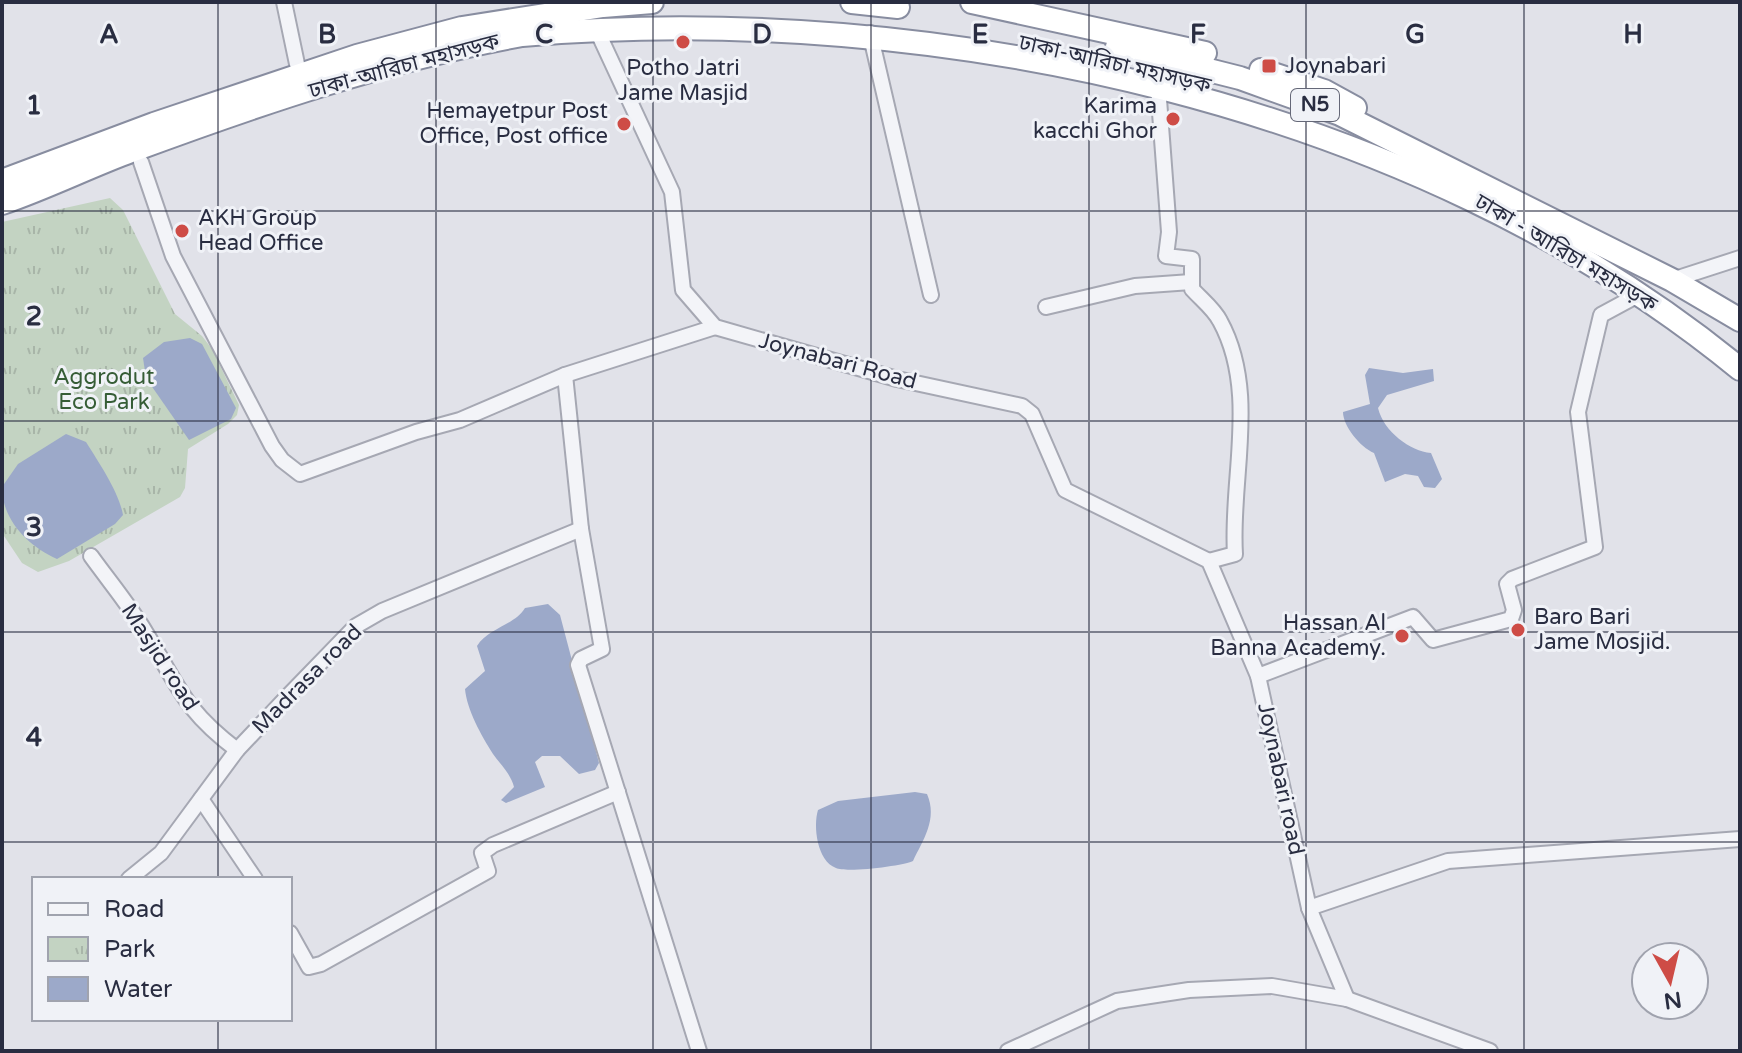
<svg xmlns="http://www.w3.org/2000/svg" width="1742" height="1053" viewBox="0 0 1742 1053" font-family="'Varela Round','Noto Sans Bengali',sans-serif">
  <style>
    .park { fill: url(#park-tufts) }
    .water { fill: #9ca9c9 }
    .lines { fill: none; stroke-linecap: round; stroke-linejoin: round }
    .minor-casing { stroke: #a6a8b3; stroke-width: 18 }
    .trunk-casing { stroke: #888da0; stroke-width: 26 }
    .minor { stroke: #f3f4f8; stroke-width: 14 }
    .trunk { stroke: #fff; stroke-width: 22 }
    .grid { fill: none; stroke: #292d41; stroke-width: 2; stroke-opacity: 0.55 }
    .poi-dot { fill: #ce4c46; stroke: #f0f2f7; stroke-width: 3 }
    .labels { text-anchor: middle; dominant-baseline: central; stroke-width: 6; stroke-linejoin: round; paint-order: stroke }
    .shield { fill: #f0f2f7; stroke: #656878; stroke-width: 2 }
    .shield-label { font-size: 20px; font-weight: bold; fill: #292d41 }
    .street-label { font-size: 22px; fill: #292d41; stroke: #f0f2f7 }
    .poi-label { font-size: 22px; fill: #292d41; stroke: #f0f2f7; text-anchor: start }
    .park-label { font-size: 22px; fill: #365d36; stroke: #f0f2f7 }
    .grid-label { font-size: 26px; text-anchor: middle; font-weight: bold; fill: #292d41; stroke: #f0f2f7; stroke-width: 6; stroke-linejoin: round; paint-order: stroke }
  </style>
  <defs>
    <pattern id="park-tufts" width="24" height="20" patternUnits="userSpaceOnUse" patternTransform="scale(2)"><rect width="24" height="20" fill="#c3d3c2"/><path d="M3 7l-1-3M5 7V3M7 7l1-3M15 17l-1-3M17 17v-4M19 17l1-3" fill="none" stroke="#a8b5a8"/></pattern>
  </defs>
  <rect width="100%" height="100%" fill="#e1e2e9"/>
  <polygon class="park" points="110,198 123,210 175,314 202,336 212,349 239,405 237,415 228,424 188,449 185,488 180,497 69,561 38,572 22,563 2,533 2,222"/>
  <g class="water">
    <polygon points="190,338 202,344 236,408 231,419 189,440 146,378 143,358 164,342"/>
    <path d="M1369,368L1403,373L1433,369L1434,381L1387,395L1378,408C1384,432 1410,451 1431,453L1442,479L1435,488L1424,487L1418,476L1405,474L1385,482L1374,453C1360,447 1343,426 1343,412L1370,404L1365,375Z"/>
    <path d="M66,434L86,442C99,463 119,492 123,515L115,524L57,559C28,546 2,520 2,487L18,464Z"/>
    <path d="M548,604L560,615L599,763L595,770L579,774L560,756H542L535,762L545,787L506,803L501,800L514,787C511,774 500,764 493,754C481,735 467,710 465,689L485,671L477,646C488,628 515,625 525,608Z"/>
    <path d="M915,792L927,794C938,819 923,840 913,861C903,866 846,873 836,868C817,861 813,826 818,810L838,801Z"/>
  </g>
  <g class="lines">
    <g class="minor-casing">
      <g id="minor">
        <polyline points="284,2 297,64"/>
        <polyline points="870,33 931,295"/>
        <polyline points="600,37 672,192 683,290 715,327 897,379 1022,406 1032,414 1065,490 1209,561"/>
        <path d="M1158,86L1169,232L1166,256L1192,259V289C1201,299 1214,309 1220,321C1259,392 1230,479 1235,554L1209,561"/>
        <polyline points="141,162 173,256 272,446 282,460 300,474 416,432 460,420 565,375 715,327"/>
        <polyline points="1672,280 1740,258"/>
        <polyline points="1046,307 1135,286 1191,282"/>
        <polyline points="565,375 581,529 602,649 581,659 578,665 699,1051"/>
        <path d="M91,556C109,581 130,606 146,633C179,687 184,710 237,750"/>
        <polyline points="1209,561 1258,676 1309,908 1347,999"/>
        <polyline points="1258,676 1413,617 1433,640 1511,619 1514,610 1507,584 1512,579 1595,547 1578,412 1601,315 1638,295"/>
        <polyline points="201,799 255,879"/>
        <polyline points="129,879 161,853 237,750 290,694 356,626 382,611 581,529"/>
        <polyline points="1309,908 1448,861 1740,839"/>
        <polyline points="290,933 309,967 321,964 488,871 482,853 493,845 618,792"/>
        <polyline points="1008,1051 1117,1001 1189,990 1272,986 1347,999 1490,1051"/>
      </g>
    </g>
    <g class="trunk-casing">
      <g id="trunk">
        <polyline points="852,2 898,7"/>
        <polyline points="972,2 1205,53"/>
        <polyline points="1117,47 1240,78 1340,114 1672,280 1740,320"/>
        <polyline points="1261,70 1324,91 1355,108"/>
        <polyline points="2,181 154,124 357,56 462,28 603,6 652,2"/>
        <path d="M2,203C46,188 88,167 131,151C258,104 389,59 522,35C938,0 1416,103 1740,369"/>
      </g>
    </g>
    <use href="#minor" class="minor"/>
    <use href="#trunk" class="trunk"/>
  </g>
  <path class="grid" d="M218,2V879M436,2V1051M653,2V1051M871,2V1051M1089,2V1051M1306,2V1051M1524,2V1051M2,211H1740M2,421H1740M2,632H1740M2,842H1740M218,1019V1051"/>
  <g class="poi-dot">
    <circle cx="683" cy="42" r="8"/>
    <rect x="1261" y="58" width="16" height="16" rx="4"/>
    <circle cx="1173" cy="119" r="8"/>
    <circle cx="624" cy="124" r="8"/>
    <circle cx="182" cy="231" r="8"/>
    <circle cx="1518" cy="630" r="8"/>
    <circle cx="1402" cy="636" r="8"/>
  </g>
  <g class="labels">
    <rect class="shield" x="1291" y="89" width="48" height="32" rx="6"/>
    <g class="shield-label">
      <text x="1315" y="105">N5</text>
    </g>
    <g class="street-label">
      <text transform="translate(1115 64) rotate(13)">ঢাকা-আরিচা মহাসড়ক</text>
      <text transform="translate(404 66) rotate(-15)">ঢাকা-আরিচা মহাসড়ক</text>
      <text transform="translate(1566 253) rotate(31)">ঢাকা - আরিচা মহাসড়ক</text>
      <text transform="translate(838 361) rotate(15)">Joynabari Road</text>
      <text transform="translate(160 657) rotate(57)">Masjid road</text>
      <text transform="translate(307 679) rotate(-45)">Madrasa road</text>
      <text transform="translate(1281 779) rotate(78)">Joynabari road</text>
    </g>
    <g class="poi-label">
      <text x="1285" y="66">Joynabari</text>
      <text x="683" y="68" text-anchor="middle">Potho Jatri<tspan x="683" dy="25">Jame Masjid</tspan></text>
      <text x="1157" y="106" text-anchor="end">Karima<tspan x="1157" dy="25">kacchi Ghor</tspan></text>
      <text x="608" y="111" text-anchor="end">Hemayetpur Post<tspan x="608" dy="25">Office, Post office</tspan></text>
      <text x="198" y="218">AKH Group<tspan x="198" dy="25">Head Office</tspan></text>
      <text x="1534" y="617">Baro Bari<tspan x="1534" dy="25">Jame Mosjid.</tspan></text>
      <text x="1386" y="623" text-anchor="end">Hassan Al<tspan x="1386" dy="25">Banna Academy.</tspan></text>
    </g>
    <g class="park-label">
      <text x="104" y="377">Aggrodut<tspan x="104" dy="25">Eco Park</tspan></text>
    </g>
  </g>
  <g class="grid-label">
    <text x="109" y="43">A</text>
    <text x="327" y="43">B</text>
    <text x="544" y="43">C</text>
    <text x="762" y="43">D</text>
    <text x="980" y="43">E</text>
    <text x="1198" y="43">F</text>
    <text x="1415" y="43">G</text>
    <text x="1633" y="43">H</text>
    <text x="34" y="114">1</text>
    <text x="34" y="325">2</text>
    <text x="34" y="536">3</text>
    <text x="34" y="746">4</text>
  </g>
  <rect width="1742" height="1053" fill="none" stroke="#292d41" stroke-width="8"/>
  <rect x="32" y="877" width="260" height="144" fill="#f0f2f7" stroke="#a0a3ae" stroke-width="2"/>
  <rect x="48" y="903" width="40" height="12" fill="#f3f4f8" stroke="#a0a3ae" stroke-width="2"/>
  <text x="104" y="917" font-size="24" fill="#292d41">Road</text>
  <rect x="48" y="937" width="40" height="24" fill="url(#park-tufts)" stroke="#a0a3ae" stroke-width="2"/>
  <text x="104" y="957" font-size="24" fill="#292d41">Park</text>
  <rect x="48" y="977" width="40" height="24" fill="#9ca9c9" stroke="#a0a3ae" stroke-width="2"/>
  <text x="104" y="997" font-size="24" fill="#292d41">Water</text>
  <g transform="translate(1670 981) rotate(172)"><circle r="38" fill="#f0f2f7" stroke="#a0a3ae" stroke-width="2"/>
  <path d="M0-6L14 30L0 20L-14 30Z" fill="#ce4c46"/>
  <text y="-12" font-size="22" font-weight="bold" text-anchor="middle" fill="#292d41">N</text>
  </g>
</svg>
